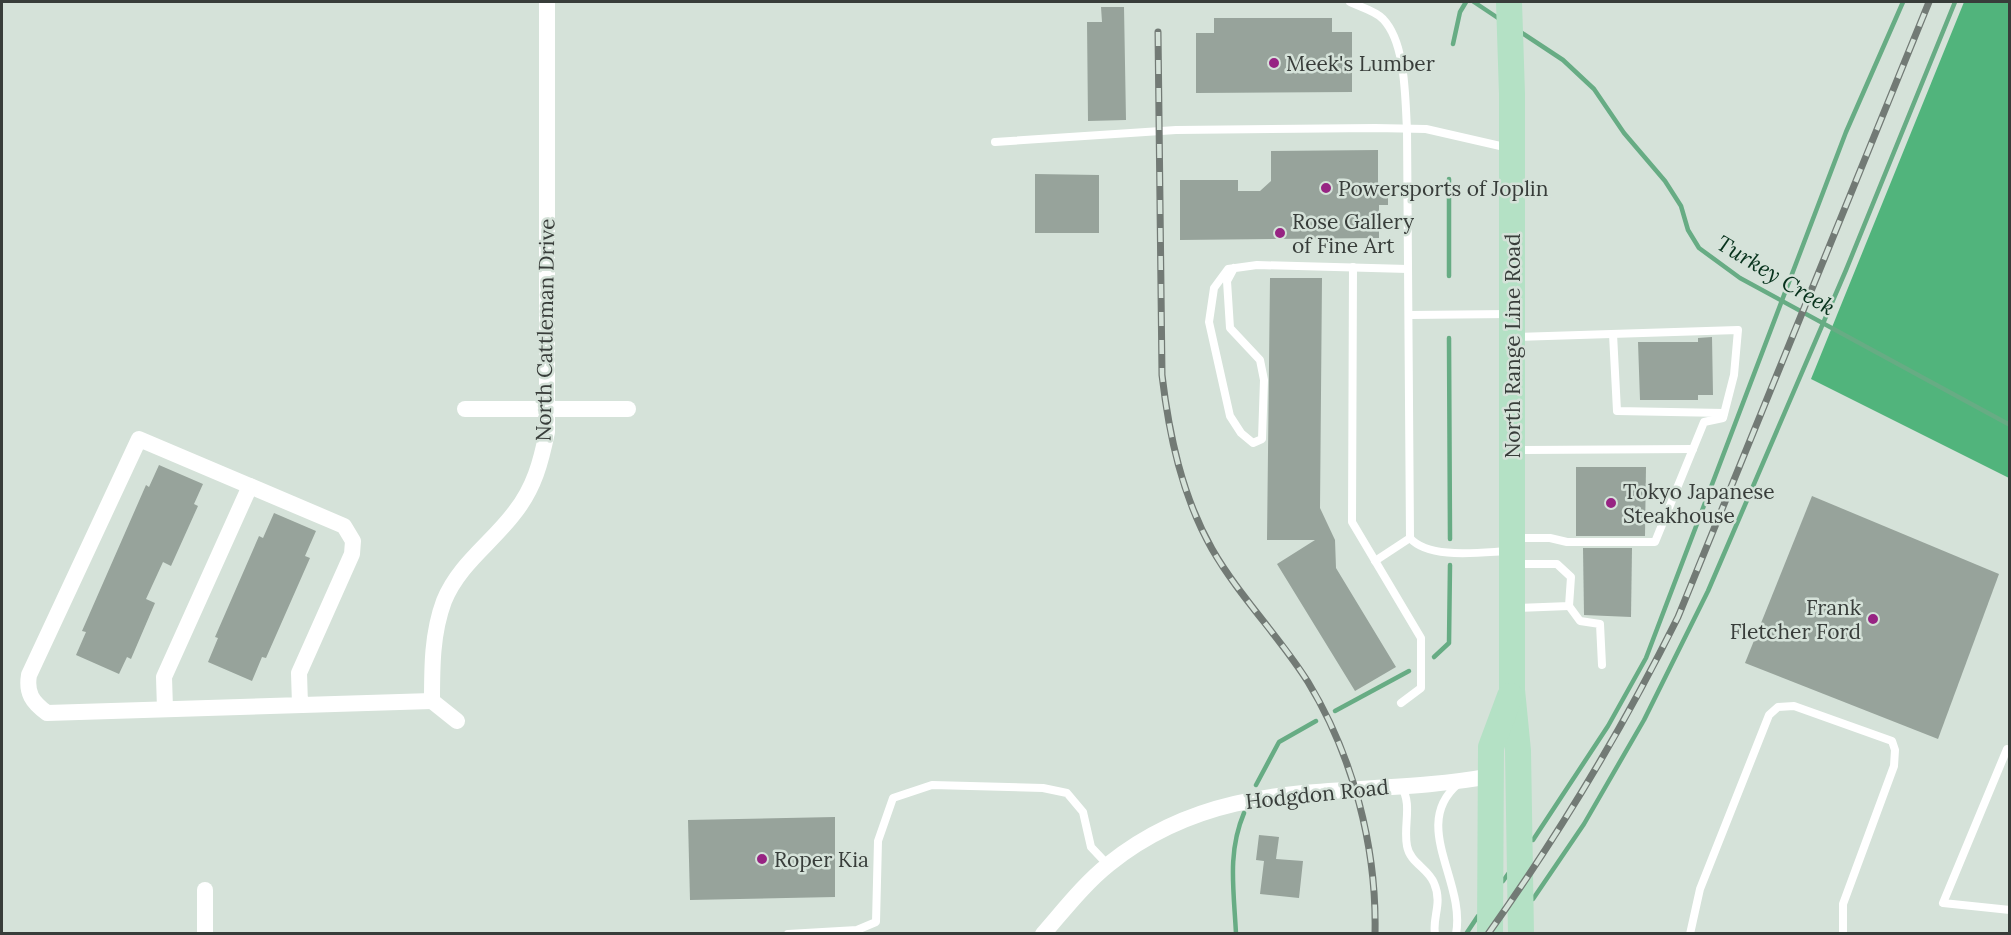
<svg xmlns="http://www.w3.org/2000/svg" width="2011" height="935" viewBox="0 0 2011 935" font-family="Lora,serif">
  <style>
    .forest { fill: #51b47c }
    .lines { fill: none; stroke-linecap: round; stroke-linejoin: round }
    .stream { stroke: #67ac84; stroke-width: 4.5 }
    .building { fill: #97a39b }
    .lane { stroke: #fff; stroke-width: 8 }
    .street { stroke: #fff; stroke-width: 16 }
    .primary { stroke: #b4e1c5; stroke-width: 26 }
    .rail-casing { stroke: #727a75; stroke-width: 7 }
    .rail { stroke: #d5e2d9; stroke-width: 4.5; stroke-dasharray: 14; stroke-linecap: butt }
    .poi-dot { fill: #972483; stroke: #d5e2d9; stroke-width: 2 }
    .labels { text-anchor: middle; dominant-baseline: central; stroke-width: 5; stroke-linejoin: round; paint-order: stroke }
    .poi-label { font-size: 21px; fill: #383d3a; stroke: #d5e2d9; text-anchor: start }
    .street-label { font-size: 21px; fill: #383d3a; stroke: #d5e2d9 }
    .water-label { font-size: 22px; font-style: italic; fill: #07321c; stroke: #d5e2d9 }
  </style>
  <rect width="100%" height="100%" fill="#d5e2d9"/>
  <polygon class="forest" points="1964,2 2009,2 2009,478 1811,379"/>
  <g class="lines">
    <g class="stream">
      <polyline points="1474,2 1501,20"/>
      <polyline points="1519,31 1563,60 1594,89 1624,133 1665,181 1681,206 1688,230 1699,248 1740,278 2010,425"/>
      <polyline points="1453,44 1460,12 1466,2"/>
      <polyline points="1449,276 1449,179"/>
      <polyline points="1449,338 1450,539"/>
      <polyline points="1434,657 1449,643 1450,565"/>
      <polyline points="1335,711 1409,671"/>
      <polyline points="1256,785 1279,742 1316,721"/>
      <polyline points="1533,840 1608,726 1646,658 1846,132 1903,2"/>
      <polyline points="1503,881 1508,874"/>
      <polyline points="1533,899 1584,824 1644,720 1708,591 1846,270 1955,2"/>
      <path d="M1236,934C1234,891 1227,853 1244,813"/>
      <polyline points="1466,934 1478,916"/>
    </g>
  </g>
  <g class="building">
    <polygon points="1101,7 1124,7 1126,120 1088,121 1087,22 1102,22"/>
    <polygon points="1214,18 1332,18 1332,32 1352,32 1352,92 1196,93 1196,33 1214,33"/>
    <polygon points="1378,150 1378,185 1388,185 1388,205 1379,205 1379,238 1180,240 1180,180 1238,180 1238,191 1260,191 1271,181 1271,151"/>
    <polygon points="1035,174 1099,175 1099,233 1035,233"/>
    <polygon points="1270,278 1322,278 1320,508 1335,540 1336,568 1396,667 1355,691 1277,564 1315,540 1267,540"/>
    <polygon points="1712,337 1713,395 1698,395 1698,400 1640,400 1638,342 1698,342 1698,338"/>
    <polygon points="159,465 203,484 194,504 198,506 171,566 163,562 146,599 155,603 131,659 127,657 119,674 76,655 86,632 82,631 146,485 149,487"/>
    <polygon points="1576,467 1646,467 1645,536 1576,536"/>
    <polygon points="1812,496 1999,574 1938,739 1745,663"/>
    <polygon points="274,513 316,531 305,556 310,558 266,658 262,657 252,681 208,662 218,638 215,637 259,536 263,538"/>
    <polygon points="1583,548 1632,548 1631,617 1584,615"/>
    <polygon points="835,817 835,897 690,900 688,820"/>
    <polygon points="1259,835 1279,837 1276,859 1303,861 1299,898 1260,894 1264,861 1256,860"/>
  </g>
  <g class="lines">
    <g class="lane">
      <path d="M1350,2C1360,7 1376,11 1383,19C1406,43 1405,98 1407,129L1410,538C1429,560 1482,552 1510,551"/>
      <polyline points="995,142 1176,130 1375,128 1426,129 1509,148"/>
      <polyline points="1353,267 1352,522 1421,638 1421,688 1401,703"/>
      <polyline points="1234,268 1227,281 1230,328 1260,360 1264,380 1262,439 1253,443 1241,433 1230,416 1209,322 1214,288 1228,269 1257,265 1408,269"/>
      <polyline points="1409,315 1510,314"/>
      <polyline points="1613,334 1617,411 1724,413"/>
      <polyline points="1513,450 1693,449"/>
      <polyline points="1514,538 1550,538 1567,542 1655,542 1704,422 1723,418 1734,375 1738,330 1516,337"/>
      <polyline points="1375,561 1410,538"/>
      <polyline points="1569,606 1580,621 1600,624 1602,665"/>
      <polyline points="1515,608 1569,606 1571,577 1557,564 1515,564"/>
      <polyline points="2010,750 2007,749 1943,903 2010,910"/>
      <path d="M1401,786C1413,805 1403,825 1407,846C1410,863 1428,868 1434,883C1443,904 1432,917 1435,934"/>
      <polyline points="788,934 857,930 876,922 878,841 893,798 932,785 1043,788 1067,793 1083,812 1091,847 1108,865"/>
      <path d="M1456,934C1466,881 1410,825 1458,784"/>
      <polyline points="1690,934 1700,889 1769,715 1778,707 1794,706 1892,741 1895,750 1894,766 1843,904 1843,934"/>
    </g>
    <g class="street">
      <polyline points="465,409 628,409"/>
      <path d="M300,705L299,673L352,554L353,541L344,526L139,439L29,675C26,693 32,702 47,713L432,701"/>
      <polyline points="165,709 164,677 250,486"/>
      <path d="M457,721L432,701C432,667 432,633 444,601C459,564 492,543 515,512C534,488 541,462 547,432V2"/>
      <polyline points="205,934 205,890"/>
      <path d="M1043,934C1064,910 1084,884 1109,864C1226,770 1356,801 1491,776"/>
    </g>
    <g class="primary">
      <polyline points="1509,2 1512,94 1512,690 1518,751 1521,934"/>
      <polyline points="1490,934 1491,747 1510,696"/>
    </g>
    <g class="rail-casing">
      <g id="rail">
        <path d="M1158,32L1162,375C1169,435 1182,496 1212,549C1239,596 1279,636 1308,682C1353,756 1377,847 1375,934"/>
        <path d="M1488,934C1560,833 1623,728 1678,617L1929,2"/>
      </g>
    </g>
    <use href="#rail" class="rail"/>
  </g>
  <g class="poi-dot">
    <circle cx="1274" cy="63" r="6"/>
    <circle cx="1326" cy="188" r="6"/>
    <circle cx="1280" cy="233" r="6"/>
    <circle cx="1611" cy="503" r="6"/>
    <circle cx="1873" cy="619" r="6"/>
    <circle cx="762" cy="859" r="6"/>
  </g>
  <g class="labels">
    <g class="poi-label">
      <text x="1286" y="63">Meek's Lumber</text>
      <text x="1338" y="188">Powersports of Joplin</text>
      <text x="1292" y="221">Rose Gallery<tspan x="1292" dy="24">of Fine Art</tspan></text>
      <text x="1623" y="491">Tokyo Japanese<tspan x="1623" dy="24">Steakhouse</tspan></text>
      <text x="1861" y="607" text-anchor="end">Frank<tspan x="1861" dy="24">Fletcher Ford</tspan></text>
      <text x="774" y="859">Roper Kia</text>
    </g>
    <g class="street-label">
      <text transform="translate(545 330) rotate(-89)">North Cattleman Drive</text>
      <text transform="translate(1512 346) rotate(-90)">North Range Line Road</text>
      <text transform="translate(1317 794) rotate(-6)">Hodgdon Road</text>
    </g>
    <g class="water-label">
      <text transform="translate(1776 275) rotate(31)">Turkey Creek</text>
    </g>
  </g>
  <rect width="2011" height="935" fill="none" stroke="#383d3a" stroke-width="6"/>
</svg>
